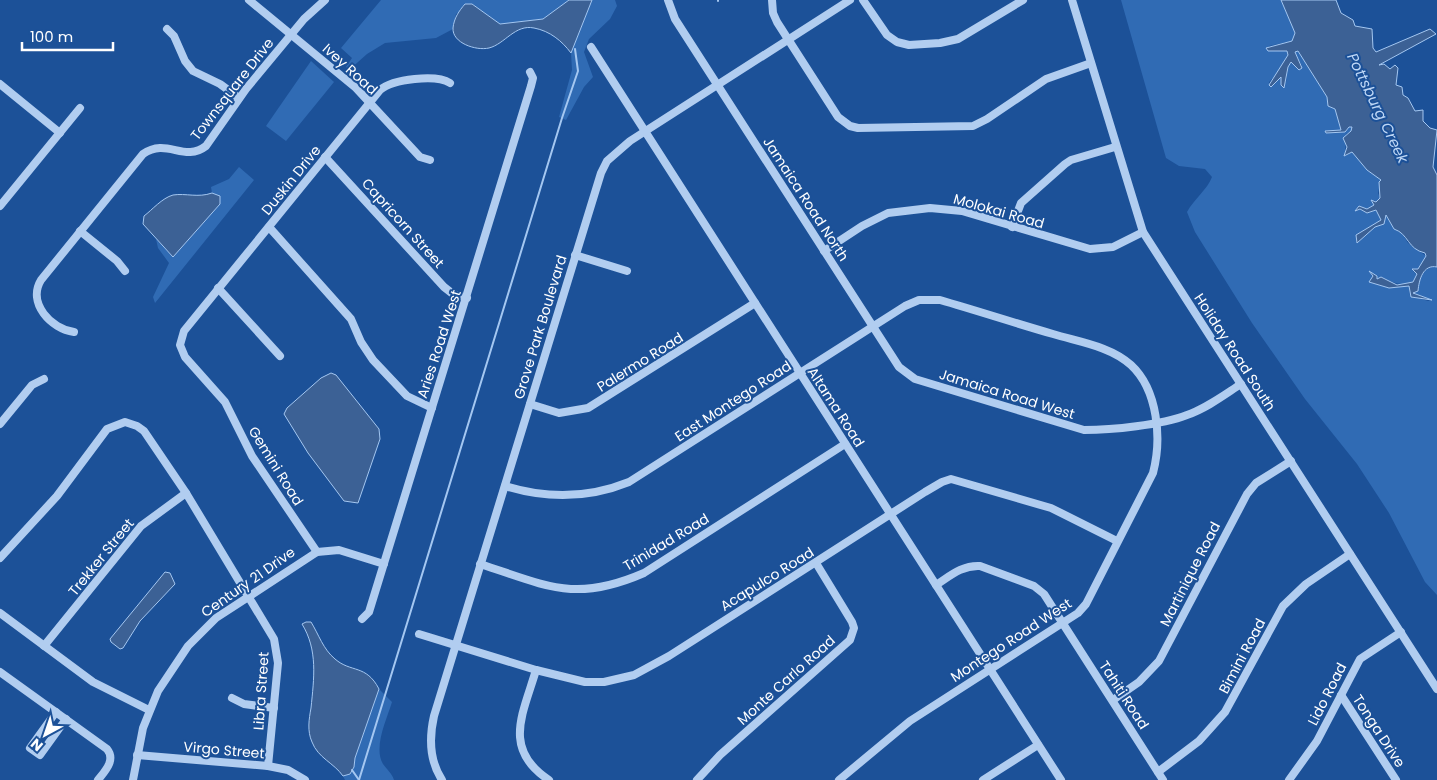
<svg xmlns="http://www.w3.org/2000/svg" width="1437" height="780" viewBox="0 0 1437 780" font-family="Poppins,sans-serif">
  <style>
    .green { fill: #306bb4 }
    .water { fill: #3c6195; stroke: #a4c7f1 }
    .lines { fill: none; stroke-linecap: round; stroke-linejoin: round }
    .stream { stroke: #a4c7f1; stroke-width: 2 }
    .minor { stroke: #b1cdf0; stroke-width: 8 }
    .labels { text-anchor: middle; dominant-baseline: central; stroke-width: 4; stroke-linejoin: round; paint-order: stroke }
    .street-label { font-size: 14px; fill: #fff; stroke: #1c5198 }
    .water-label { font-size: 15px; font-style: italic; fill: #bed7f6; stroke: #1c5198 }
  </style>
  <rect width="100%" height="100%" fill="#1c5198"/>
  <g class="green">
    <polygon points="381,0 569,0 543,19 500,24 472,4 456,14 453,29 436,38 385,43 367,54 349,70 346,67 352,58 341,48"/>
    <polygon points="592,0 615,0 617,6 610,19 589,39 584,52 593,77 584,87 566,120 559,117 572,70 571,53"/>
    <path d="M1121,0H1281L1295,33L1292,41L1269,46L1268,51H1287L1288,55L1277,74L1269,82L1271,87L1281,77L1286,82L1288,67L1291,62L1299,70L1302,66L1295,52L1298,51L1327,97L1328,106L1335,109L1341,130L1326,131V133L1345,132L1349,127H1352V131L1346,134L1345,156L1352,152L1367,170L1381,180L1378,193L1380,198L1376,202L1374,200V205L1367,209L1359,207L1355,211L1360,209L1367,213L1376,210L1381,220L1356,237V242L1375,227L1384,224L1385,214L1394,229L1400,230L1408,243L1426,256L1422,267L1413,271L1417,274L1418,278C1408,288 1393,284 1382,277L1377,280L1373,276L1369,282L1389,288L1409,286L1410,295L1428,301L1431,300L1413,293C1419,282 1423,264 1437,267V595L1425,582L1389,513L1357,464L1305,399L1252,323L1195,232L1187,212C1194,199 1207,190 1212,177L1205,169L1179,166L1166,158Z"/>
    <polygon points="311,61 334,82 286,141 266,126"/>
    <polygon points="239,167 254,180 155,303 153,297 169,263 158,248 156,239 173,257 220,204 220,196 212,193 211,187 229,179"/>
    <path d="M379,689L392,702C387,719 373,747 383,764C387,770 392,773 394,780H345L343,776L350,774L354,767L355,758Z"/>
  </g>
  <g class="water">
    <path d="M569,0H592L571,53C562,41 550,31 534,28C515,24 505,44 489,48C476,51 452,43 453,28C454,18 459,11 465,4H472L500,24L543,19Z"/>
    <path d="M1281,0H1336L1341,13L1353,20L1355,26L1372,29L1373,48L1376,52L1430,29L1436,34L1379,65L1384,64L1390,69L1395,65L1398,68L1396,85L1402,87L1403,95L1408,98L1415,111L1423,110V121L1430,128L1437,130L1433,167L1437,175V267C1423,264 1419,280 1418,291L1413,293L1432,300L1411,297L1409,286L1389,288L1369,282L1373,276L1369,271L1377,276V279L1381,277L1397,285L1413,282L1417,274L1412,269H1418L1426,256L1425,253C1407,249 1409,234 1394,229L1386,215L1384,224L1375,227L1357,243L1356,235L1381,220L1376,210L1367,213L1360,209L1355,211L1359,206L1367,209L1374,205L1371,200L1376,202L1380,198L1379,182L1381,180L1367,170L1352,152L1344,156L1347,147L1343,138L1351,131L1352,127H1349L1345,132L1326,133L1325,131L1341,130L1335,109L1328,106L1327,97L1298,51L1295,52L1302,68L1299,70L1291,62L1288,67L1284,88L1281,85V77L1271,87L1269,85L1288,55L1287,51H1268L1266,48L1292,41L1295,33Z"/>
    <path d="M212,193L220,196V204L173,257L143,224L144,216C152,210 162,198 173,195C186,193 198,198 212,193Z"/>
    <polygon points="331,373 336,375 379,429 380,439 358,503 344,501 308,453 284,414 287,408 321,378"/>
    <polygon points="165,572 170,573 175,584 140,621 123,648 120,649 111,642 110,639"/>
    <path d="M306,622H311C319,635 323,649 335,659C351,673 366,664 379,689L355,758L354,767L350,774L343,776C334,763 318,758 312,742C307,731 309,719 311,708C314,678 318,650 302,624Z"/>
  </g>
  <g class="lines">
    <g class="stream">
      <polyline points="718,1 718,0"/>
      <polyline points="352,770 359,780"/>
      <polyline points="359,780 562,118 578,71 575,49"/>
    </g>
    <g class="minor">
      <polyline points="249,0 356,88 420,157 430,160"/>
      <path d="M668,0L675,19L899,367L915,379L1084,430C1112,430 1161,425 1187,415C1207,408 1224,395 1241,384"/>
      <polyline points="772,0 773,13 777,22 838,117 850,126 858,128 973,126 987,119 1046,79 1091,63"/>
      <polyline points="863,0 887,35 897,42 909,45 940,43 958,39 1023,0"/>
      <polyline points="1072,0 1143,232 1437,689"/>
      <polyline points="167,29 174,36 185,61 193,71 220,84 239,98"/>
      <polyline points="591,47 1061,780"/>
      <polyline points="0,84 60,133"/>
      <polyline points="325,157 444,287 453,294 467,298"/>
      <polyline points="0,206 80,108"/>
      <polyline points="269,227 351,319 361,342 373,360 407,396 432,408"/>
      <polyline points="1012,227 1021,203 1065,164 1071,160 1115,147"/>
      <polyline points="80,231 117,261 125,271"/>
      <polyline points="824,251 862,226 888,213 930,208 962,211 1090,249 1113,247 1143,232"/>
      <polyline points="575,255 627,271"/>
      <polyline points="218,288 280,356"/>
      <path d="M74,332C51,329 27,303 41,280L143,154C167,137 184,163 206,146L246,89L304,19L325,0"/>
      <polyline points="530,404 559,413 588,408 755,303"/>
      <polyline points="0,424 32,385 44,379"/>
      <path d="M505,486C547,499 587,499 629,482L905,306L919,300H940C978,311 1015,323 1053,334C1079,342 1110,346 1131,365C1158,390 1162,439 1153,473L1086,604L1078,613L910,721L839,780"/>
      <path d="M317,552L252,456L225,402L185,357L180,345L184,331L380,90C393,79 436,74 450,83"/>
      <polyline points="0,558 57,496 107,429 125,422 137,426 144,431 186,493 274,639 278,663 268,766"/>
      <path d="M480,564C548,586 575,603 644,573L845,444"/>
      <path d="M936,585C950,576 962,565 980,566L1034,586L1044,594L1163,780"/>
      <polyline points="0,613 93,682 149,710"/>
      <polyline points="362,619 369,612 531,86 533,78 530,72"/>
      <polyline points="419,634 536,670 585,682 604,682 634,675 669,656 925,492 942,482 951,479 1051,508 1117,541"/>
      <polyline points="44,646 141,526 186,493"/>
      <path d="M536,670C523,714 502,749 549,780"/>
      <path d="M0,672L107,749C116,760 105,771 98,780"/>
      <polyline points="1341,695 1396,780"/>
      <polyline points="232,698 244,704 274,708"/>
      <polyline points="1113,700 1139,682 1159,661 1247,494 1256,483 1291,461"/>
      <polyline points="56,712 30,748 40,755 66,719"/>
      <polyline points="137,755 268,766 288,770 305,780"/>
      <polyline points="1158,772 1199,741 1225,712 1283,606 1306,584 1350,554"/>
      <polyline points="133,780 143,728 158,691 188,646 216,618 317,552 339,550 384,564"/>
      <path d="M442,780C429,760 429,738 434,716L601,173L607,161L630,141L850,0"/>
      <polyline points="697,780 720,755 850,640 854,628 852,622 816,563"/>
      <polyline points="983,780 1038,745"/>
      <polyline points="1289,780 1317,741 1360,659 1401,632"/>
    </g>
  </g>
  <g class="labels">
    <g class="street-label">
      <text transform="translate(350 69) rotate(42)">Ivey Road</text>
      <text transform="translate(232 89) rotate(-52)">Townsquare Drive</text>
      <text transform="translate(291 180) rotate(-51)">Duskin Drive</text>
      <text transform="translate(806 199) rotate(57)">Jamaica Road North</text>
      <text transform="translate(999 211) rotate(16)">Molokai Road</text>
      <text transform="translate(403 223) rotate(48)">Capricorn Street</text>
      <text transform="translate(540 327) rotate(-73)">Grove Park Boulevard</text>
      <text transform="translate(439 344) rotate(-72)">Aries Road West</text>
      <text transform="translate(1235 352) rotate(57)">Holiday Road South</text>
      <text transform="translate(640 362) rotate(-32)">Palermo Road</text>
      <text transform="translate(1007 394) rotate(17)">Jamaica Road West</text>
      <text transform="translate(733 401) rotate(-33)">East Montego Road</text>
      <text transform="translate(836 407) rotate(57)">Altama Road</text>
      <text transform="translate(276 466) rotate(58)">Gemini Road</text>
      <text transform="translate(666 542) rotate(-31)">Trinidad Road</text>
      <text transform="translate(101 557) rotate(-51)">Trekker Street</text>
      <text transform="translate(1190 574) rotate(-63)">Martinique Road</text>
      <text transform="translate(767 579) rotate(-32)">Acapulco Road</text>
      <text transform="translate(248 582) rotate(-35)">Century 21 Drive</text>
      <text transform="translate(1011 640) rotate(-33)">Montego Road West</text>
      <text transform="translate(1242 656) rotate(-62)">Bimini Road</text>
      <text transform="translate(786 680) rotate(-42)">Monte Carlo Road</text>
      <text transform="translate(261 691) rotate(-86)">Libra Street</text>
      <text transform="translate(1327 694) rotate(-63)">Lido Road</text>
      <text transform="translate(1124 695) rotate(57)">Tahiti Road</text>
      <text transform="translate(1379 731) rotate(57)">Tonga Drive</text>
      <text transform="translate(224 750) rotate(5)">Virgo Street</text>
    </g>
    <g class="water-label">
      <text transform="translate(1378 108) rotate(64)">Pottsburg Creek</text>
    </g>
  </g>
  <g transform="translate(45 735) rotate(220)" stroke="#1c5198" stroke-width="4" paint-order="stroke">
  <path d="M0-4L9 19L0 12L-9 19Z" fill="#ffffff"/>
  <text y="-8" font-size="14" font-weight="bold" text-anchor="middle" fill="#ffffff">N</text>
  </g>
  <path d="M22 42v8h91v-8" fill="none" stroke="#ffffff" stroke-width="2.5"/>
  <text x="30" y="42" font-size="15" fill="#ffffff" stroke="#1c5198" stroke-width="4" paint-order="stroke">100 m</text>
</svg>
